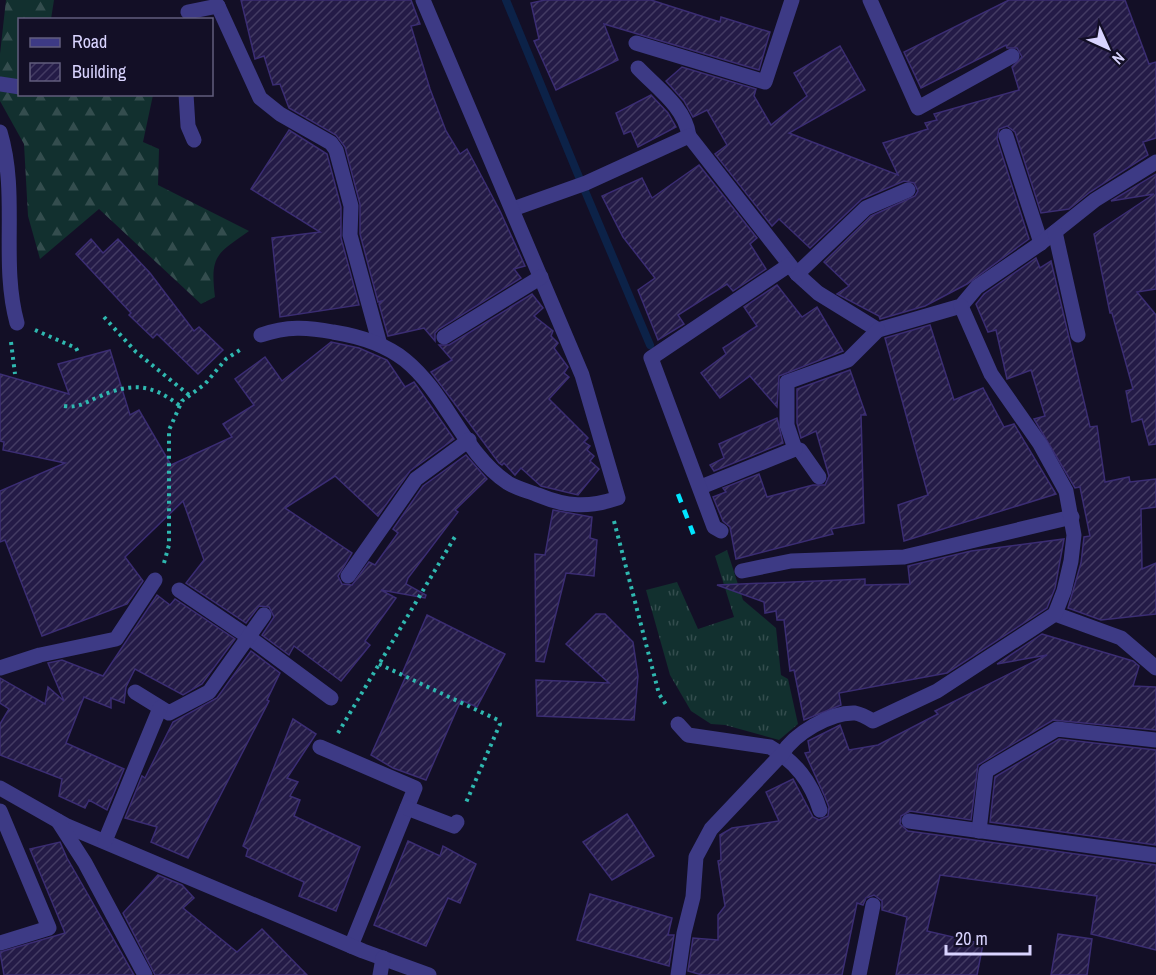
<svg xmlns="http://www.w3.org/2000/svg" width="1156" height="975" viewBox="0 0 1156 975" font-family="'Archivo Narrow',sans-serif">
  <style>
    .grass { fill: url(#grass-tufts) }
    .forest { fill: url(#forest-firs) }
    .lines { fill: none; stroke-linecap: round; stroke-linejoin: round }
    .stream { stroke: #0c2248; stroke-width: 8 }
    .building { fill: url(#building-hatch); stroke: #3b2d73; stroke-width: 1.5 }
    .path { stroke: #2fb8b0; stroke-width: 4; stroke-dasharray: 3 4.5; stroke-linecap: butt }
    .minor { stroke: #3d3a85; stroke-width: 15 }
    .rail { stroke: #00e5ff; stroke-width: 4.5; stroke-dasharray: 9 8; stroke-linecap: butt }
  </style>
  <defs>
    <pattern id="grass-tufts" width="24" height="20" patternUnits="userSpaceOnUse" patternTransform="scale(1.5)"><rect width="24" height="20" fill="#12302f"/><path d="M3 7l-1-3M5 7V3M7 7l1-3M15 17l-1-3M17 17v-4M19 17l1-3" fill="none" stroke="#344d4e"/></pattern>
    <pattern id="forest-firs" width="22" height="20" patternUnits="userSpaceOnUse" patternTransform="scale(1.5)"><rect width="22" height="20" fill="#12302f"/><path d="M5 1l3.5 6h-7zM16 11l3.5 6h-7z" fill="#344d4e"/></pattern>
    <pattern id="building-hatch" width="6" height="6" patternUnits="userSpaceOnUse" patternTransform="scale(1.5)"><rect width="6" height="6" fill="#241b47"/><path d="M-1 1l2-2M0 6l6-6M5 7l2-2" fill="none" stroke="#433b63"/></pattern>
  </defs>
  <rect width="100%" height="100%" fill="#130f26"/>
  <polygon class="grass" points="727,550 743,600 776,628 781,675 788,679 798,724 779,740 725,725 711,724 691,711 670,675 646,590 677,582 698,629 734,617 715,556"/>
  <path class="forest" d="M6,0H54L51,19L20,20V94L153,95L143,142L159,149L158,185L249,231C216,254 210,256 215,297L201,304L99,209L40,259L28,216L24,144L0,101V54Z"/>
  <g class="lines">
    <g class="stream">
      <polyline points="506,0 579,177"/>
      <polyline points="585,191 650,345"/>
    </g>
  </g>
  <g class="building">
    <polygon points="241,0 411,0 420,24 411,26 430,89 446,131 460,154 467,149 500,211 525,266 514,269 521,278 439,329 435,333 435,341 424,328 388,336 379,304 382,301 378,302 360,234 360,204 345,147 336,135 289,108 280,84 273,85 264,56 255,59"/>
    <polygon points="545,0 651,0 720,22 721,17 770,32 759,70 604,24 618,60 556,90 534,41 539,39 531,3"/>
    <polygon points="1009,0 1125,0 1149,64 1156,62 1156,138 1143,142 1148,155 1090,192 1069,209 1041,213 1015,132 1007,126 999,129 997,139 1029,239 967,284 925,306 880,319 879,316 837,294 849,286 824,262 871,216 915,196 918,191 914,183 904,181 862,199 810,248 779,219 772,226 715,154 727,145 707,110 693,117 684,101 666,81 682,67 756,89 754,96 771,125 807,96 794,73 840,46 865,90 789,133 898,175 883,143 928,129 925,123 937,120 934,114 1019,90 1012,67 1022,57 1017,48 1007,48 1006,45 921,88 904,52"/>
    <polygon points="651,95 668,113 676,127 638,147 631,131 624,134 616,113"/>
    <polygon points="289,130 327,154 341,207 341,238 359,305 280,317 272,238 320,232 251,189"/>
    <polygon points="699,165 757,238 750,244 766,269 733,291 727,284 678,315 684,324 658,340 638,290 655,278 623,237 602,196 642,178 652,198"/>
    <polygon points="1156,174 1156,289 1137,292 1156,315 1156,444 1149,445 1142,419 1132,422 1126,391 1133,389 1112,313 1110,313 1094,234 1154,194 1111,201"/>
    <polygon points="91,239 103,253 118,239 150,273 194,331 199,327 223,350 198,374 157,334 153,338 129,315 131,313 76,254"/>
    <polygon points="1036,258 1040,268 1051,261 1090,427 1097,426 1105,482 1129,477 1130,482 1156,479 1156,507 1141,509 1142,569 1156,563 1156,614 1101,620 1068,608 1081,563 1084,537 1090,536 1080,487 1075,488 1034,419 1045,416 1031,370 1007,379 996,330 988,332 976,304 984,294"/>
    <polygon points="777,285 802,317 817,307 843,351 779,376 777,407 750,376 720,398 701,373 726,354 723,348 757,326 744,307"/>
    <polygon points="532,294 543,308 534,316 553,331 551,336 558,343 554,348 568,367 564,373 569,377 549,399 588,438 584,442 590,446 587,450 594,456 590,461 599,469 578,495 541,486 521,468 515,475 504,463 502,465 499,463 431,372 452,360 439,345 449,345"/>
    <polygon points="930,325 954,400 983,388 1004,427 1014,424 1056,494 904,541 898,505 928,495 885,338"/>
    <polygon points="331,342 359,348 387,360 405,387 414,382 454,439 410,471 378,516 335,476 285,508 352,553 338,576 342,584 352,585 369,562 375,565 398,533 393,529 423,486 466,455 487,479 455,510 458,512 408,578 406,584 426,595 425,598 381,590 396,598 365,641 370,645 341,681 294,646 289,655 262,635 274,617 269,607 259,606 246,623 186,583 204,560 183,501 125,557 143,581 127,604 42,636 5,540 0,542 0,491 65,463 3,450 4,442 0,441 0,374 69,394 58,364 110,350 130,415 139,410 171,465 232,437 223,424 254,405 235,379 265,357 282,381"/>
    <polygon points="850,370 866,415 861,415 864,523 831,529 833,534 736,559 730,527 723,521 713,497 726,492 723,488 759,474 767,497 813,485 825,485 829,476 816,431 801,438 797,423 797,389"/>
    <polygon points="777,418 783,443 714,471 710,465 724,458 719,444"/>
    <polygon points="553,510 592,517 590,538 597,540 594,576 566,573 544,662 536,661 535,554 545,555"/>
    <polygon points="1064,539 1055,588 1047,608 947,673 839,693 841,705 804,720 794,670 790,671 784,620 777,620 776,611 765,613 764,602 717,585 865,579 865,585 910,584 908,566 971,551"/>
    <polygon points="157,595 170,605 175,599 235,639 202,684 183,695 135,669 126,687 124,703 111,698 111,708 84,697 66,743 124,769 107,810 89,800 85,808 59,796 62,779 0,755 0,724 9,709 0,703 0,678 45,704 48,687 64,701 48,663 62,660 103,676"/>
    <polygon points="596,614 605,614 633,642 638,676 634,720 537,716 536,680 609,683 566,644"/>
    <polygon points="427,615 505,654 477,707 461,700 426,780 393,768 371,755 406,676 402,674"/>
    <polygon points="1042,634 1133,661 1139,666 1133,686 1156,687 1156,730 1053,720 978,765 971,820 910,811 901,816 900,824 908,831 1156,865 1156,950 1091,934 1097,896 940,875 927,931 983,944 977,975 896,975 907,917 882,910 882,901 874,895 866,898 863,905 857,903 842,975 702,975 688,971 693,938 718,940 718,915 725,906 718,861 721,860 720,835 732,828 779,821 766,792 793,779 813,817 819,820 828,816 829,807 825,797 805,753 810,752 808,741 840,725 849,750 878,745 938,714 935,711 1047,655 997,664"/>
    <polygon points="251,651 280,673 267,700 269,701 188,858 151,842 157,827 125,818 142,776 145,778 173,722 217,698"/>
    <polygon points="293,719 316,734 287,778 298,782 290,796 300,800 294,816 360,847 336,911 299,896 304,882 246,856 248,849 243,846"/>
    <polygon points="1059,739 1156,750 1156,845 990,822 995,777"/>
    <polygon points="627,814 654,856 612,880 583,842"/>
    <polygon points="408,841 440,856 443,846 476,864 460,903 448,898 426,946 374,925"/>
    <polygon points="60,842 67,858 134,975 4,975 0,952 65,933 30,849"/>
    <polygon points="158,875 182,885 194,898 183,908 237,952 262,929 307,975 155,975 123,913"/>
    <polygon points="590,894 672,918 668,935 674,935 669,966 577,940"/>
    <polygon points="1058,934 1092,939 1087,975 1051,975"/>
  </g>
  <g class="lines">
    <g class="path">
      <polyline points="104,317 136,352 189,395"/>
      <polyline points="35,330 76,348 79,354"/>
      <polyline points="11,342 15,374"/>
      <path d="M64,406C78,408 84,403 96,398C129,383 150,382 180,406"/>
      <polyline points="614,521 659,694 667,706"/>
      <polyline points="164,563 169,545 169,430 182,401 205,384 226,359 243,348"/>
      <polyline points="379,664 498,720 500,724 465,805"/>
      <polyline points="338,733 456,535"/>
    </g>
    <g class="minor">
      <polyline points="870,0 918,108 1012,56"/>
      <polyline points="218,6 260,98 280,114 331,143 336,150 351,206 350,235 380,345"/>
      <polyline points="188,12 218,6"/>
      <polyline points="636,43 765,82 792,0"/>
      <path d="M638,68C657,88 685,107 689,136"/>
      <polyline points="0,84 20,87"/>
      <polyline points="186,94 188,126 194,140"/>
      <path d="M0,132C19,195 0,261 17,323"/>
      <polyline points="1006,136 1041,243"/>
      <polyline points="513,209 586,183 689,136 797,274 818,293 878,330 961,306 977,287 1041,243 1095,200 1156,162"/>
      <polyline points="1055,232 1078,335"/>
      <polyline points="797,274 866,208 908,190"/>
      <path d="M261,335C287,326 307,327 333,332C358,336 385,344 405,360C447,394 463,453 508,483C516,488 528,491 538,495C567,507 588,508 618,498L582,375L423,0"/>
      <polyline points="444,337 541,277"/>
      <polyline points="795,449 800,450 819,477"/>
      <polyline points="701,487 795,449 787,425 787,382 848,360 878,330"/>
      <polyline points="721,531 714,527 651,358 789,265"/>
      <polyline points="742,571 791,561 904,557 1072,517"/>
      <polyline points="348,576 416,479 469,440"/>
      <polyline points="179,590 250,638 331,698"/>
      <polyline points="1055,614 1121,638 1156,668"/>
      <polyline points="0,668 40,655 116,639 155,580"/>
      <polyline points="135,692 169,713 209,692 264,615"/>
      <path d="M678,724L688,735L770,747C796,762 811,782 820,810"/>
      <polyline points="320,747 415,788 351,946"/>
      <polyline points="0,788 67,826 363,951 429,975"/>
      <polyline points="407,808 454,826 457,822"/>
      <polyline points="0,811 49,928 0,943"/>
      <polyline points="58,821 85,863 145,975"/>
      <polyline points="909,821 1156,855"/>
      <polyline points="979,831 986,771 1057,729 1156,740"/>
      <polyline points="105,841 160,708"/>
      <polyline points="380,975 383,958"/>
      <path d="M678,975L684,933L693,897L696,857L711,829L782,754C794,734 830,712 855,713C860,714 868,718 873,721L937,691L1055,614L1064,591L1071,561L1074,535L1066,491L1040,444L991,374L961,306"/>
      <polyline points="859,975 873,905"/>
    </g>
    <polyline class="rail" points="678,494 696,541"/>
  </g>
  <rect x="18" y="18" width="195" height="78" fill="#130f26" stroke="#625e7d" stroke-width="1.5"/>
  <rect x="30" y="38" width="30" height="9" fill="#3d3a85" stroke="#625e7d" stroke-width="1.5"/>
  <text x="72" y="48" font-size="18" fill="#d9d4ff">Road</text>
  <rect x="30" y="63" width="30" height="18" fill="url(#building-hatch)" stroke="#625e7d" stroke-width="1.5"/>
  <text x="72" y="78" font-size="18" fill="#d9d4ff">Building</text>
  <g transform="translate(1108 48) rotate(135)" stroke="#130f26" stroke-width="4.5" paint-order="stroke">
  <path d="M0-4.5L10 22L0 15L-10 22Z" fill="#d9d4ff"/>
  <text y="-9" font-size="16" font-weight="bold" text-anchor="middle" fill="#d9d4ff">N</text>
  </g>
  <path d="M946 945v9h84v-9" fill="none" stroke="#d9d4ff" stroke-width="3"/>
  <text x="955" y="945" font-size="18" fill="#d9d4ff" stroke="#130f26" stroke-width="4.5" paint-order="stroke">20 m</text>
</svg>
